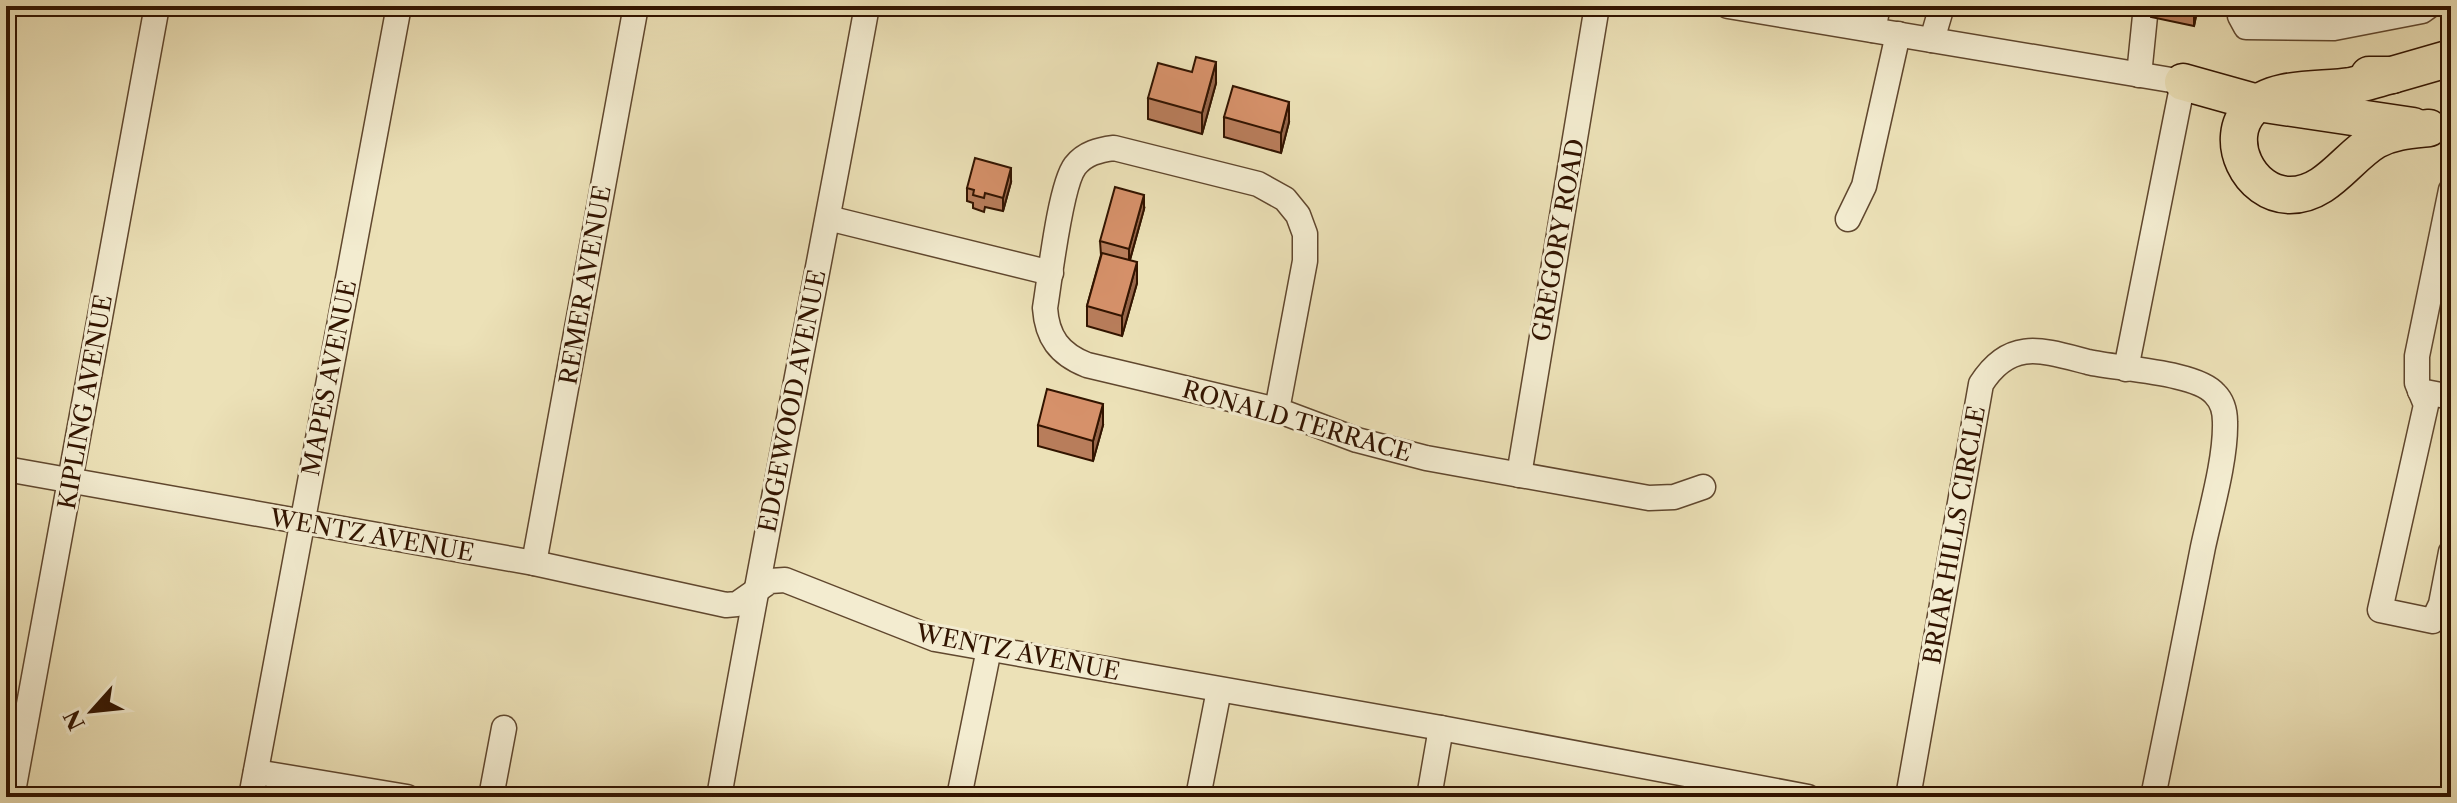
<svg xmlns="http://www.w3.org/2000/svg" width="2457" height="803" viewBox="0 0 2457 803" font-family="'Libre Caslon Text',serif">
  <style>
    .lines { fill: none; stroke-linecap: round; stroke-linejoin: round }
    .minor-casing { stroke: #60472e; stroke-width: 27 }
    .highway-casing { stroke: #321400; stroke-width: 39 }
    .minor { stroke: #f3ecd0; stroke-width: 24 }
    .highway { stroke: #ece1b7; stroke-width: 36 }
    .wall { fill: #b87d5b; stroke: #321400; stroke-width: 2 }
    .shaded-wall { fill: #96664a; stroke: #321400; stroke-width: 2 }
    .building { fill: #d6916a; stroke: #321400; stroke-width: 2 }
    .labels { text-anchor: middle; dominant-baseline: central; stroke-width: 6; stroke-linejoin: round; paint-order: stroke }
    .street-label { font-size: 24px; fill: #321400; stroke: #f3ecd0 }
  </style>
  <rect width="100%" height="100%" fill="#ece1b7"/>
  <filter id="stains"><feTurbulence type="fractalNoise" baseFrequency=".0025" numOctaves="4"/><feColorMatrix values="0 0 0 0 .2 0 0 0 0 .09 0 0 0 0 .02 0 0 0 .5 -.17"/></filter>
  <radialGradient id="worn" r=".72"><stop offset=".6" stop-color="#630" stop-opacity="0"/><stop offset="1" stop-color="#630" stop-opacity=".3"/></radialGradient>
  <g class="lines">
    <g class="minor-casing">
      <g id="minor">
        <polyline points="1728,6 2183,82 2126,369"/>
        <polyline points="2244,6 2240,16 2246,27 2334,28 2422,11 2429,6"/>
        <polyline points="1873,30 1878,6"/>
        <polyline points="1932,40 1942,6"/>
        <polyline points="2139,75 2146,6"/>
        <polyline points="2451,190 2417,356 2417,383 2426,405 2380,610 2433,621 2441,604 2451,552"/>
        <polyline points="828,218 1051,273"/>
        <polyline points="1848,219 1864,186 1898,34"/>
        <polyline points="2420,391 2451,397"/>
        <path d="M1277,410L1305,261V234L1298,215L1285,199L1258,184L1114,148C1099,150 1085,153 1075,166C1060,186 1050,278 1045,308C1047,337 1059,354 1087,365L1277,410L1357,440L1426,458L1649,498L1674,497L1703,487"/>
        <polyline points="6,469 534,563 726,605 737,604 770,581 785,580 935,639 1441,728 1808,797"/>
        <polyline points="1519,475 1597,6"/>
        <polyline points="534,563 636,6"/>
        <polyline points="256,772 407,797"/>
        <polyline points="12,797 157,6"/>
        <polyline points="251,797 399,6"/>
        <polyline points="491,797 504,728"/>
        <path d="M719,797C765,533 819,270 867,6"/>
        <polyline points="959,797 989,649"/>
        <polyline points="1198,797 1219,690"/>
        <polyline points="1429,797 1441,728"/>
        <path d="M1908,797L1981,384C2010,338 2042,350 2088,362C2118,369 2197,372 2215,394C2222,401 2225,412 2225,422C2226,459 2211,510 2203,547C2187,630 2170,714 2153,797"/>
      </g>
    </g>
    <g class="highway-casing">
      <g id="highway">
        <polyline points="2369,75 2392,75 2451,58"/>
        <path d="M2392,75C2379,78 2365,83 2351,86C2320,91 2274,85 2251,109C2222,139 2249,195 2290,195C2327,195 2347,157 2376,140C2393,131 2410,130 2429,128"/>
        <polyline points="2183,82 2258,103 2413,126"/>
      </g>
    </g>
    <use href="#minor" class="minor"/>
    <use href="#highway" class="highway"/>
  </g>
  <g class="wall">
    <polygon points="2151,6 2198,6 2194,26 2151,17"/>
    <polygon points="1192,72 1216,83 1202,134 1148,119 1148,98"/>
    <polygon points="1224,117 1289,122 1281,153 1224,137"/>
    <polygon points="1011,182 1003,211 985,207 984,212 973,208 973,203 967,201 967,188"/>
    <polygon points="1144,209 1130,260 1137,283 1122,336 1087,326 1087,306 1101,255 1100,241"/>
    <polygon points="1038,425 1103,425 1093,461 1038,446"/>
  </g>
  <g class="shaded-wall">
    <polygon points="2194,6 2198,6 2194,26"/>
    <polygon points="1216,62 1216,83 1202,134 1202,113"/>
    <polygon points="1289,102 1289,122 1281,153 1281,133"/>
    <polygon points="1011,168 1011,182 1003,211 1003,198"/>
    <polygon points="1144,195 1144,209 1129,263 1129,249"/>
    <polygon points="1137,262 1137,283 1122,336 1122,316"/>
    <polygon points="1103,404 1103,425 1093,461 1093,441"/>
  </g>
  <g class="building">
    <polygon points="1196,57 1216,62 1202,113 1148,98 1158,63 1192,72"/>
    <polygon points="1233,86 1289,102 1281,133 1224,117"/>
    <polygon points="975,158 1011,168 1003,198 985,193 984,198 973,195 974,190 967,188"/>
    <polygon points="1115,187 1144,195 1129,249 1100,241"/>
    <polygon points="1102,253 1137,262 1122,316 1087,306"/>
    <polygon points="1047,389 1103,404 1093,441 1038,425"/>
  </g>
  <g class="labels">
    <g class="street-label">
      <text transform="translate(1558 240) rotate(-80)">GREGORY ROAD</text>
      <text transform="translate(585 285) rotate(-80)">REMER AVENUE</text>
      <text transform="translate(329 378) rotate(-79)">MAPES AVENUE</text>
      <text transform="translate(792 401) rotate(-79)">EDGEWOOD AVENUE</text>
      <text transform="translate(85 402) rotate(-80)">KIPLING AVENUE</text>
      <text transform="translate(1297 421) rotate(16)">RONALD TERRACE</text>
      <text transform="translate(372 535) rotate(10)">WENTZ AVENUE</text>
      <text transform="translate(1954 535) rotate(-80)">BRIAR HILLS CIRCLE</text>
      <text transform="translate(1018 652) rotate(11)">WENTZ AVENUE</text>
    </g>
  </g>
  <rect width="2457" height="803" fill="none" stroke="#ece1b7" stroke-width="32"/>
  <rect x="8" y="8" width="2441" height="787" fill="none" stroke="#321400" stroke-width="4"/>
  <rect x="16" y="16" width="2425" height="771" fill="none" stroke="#321400" stroke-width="2"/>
  <g transform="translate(92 711) rotate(243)" stroke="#f3ecd0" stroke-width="6" paint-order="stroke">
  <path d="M0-6L14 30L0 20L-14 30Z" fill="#321400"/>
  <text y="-12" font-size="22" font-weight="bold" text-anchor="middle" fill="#321400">N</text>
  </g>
  <rect width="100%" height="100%" filter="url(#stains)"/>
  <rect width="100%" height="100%" fill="url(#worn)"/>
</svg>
